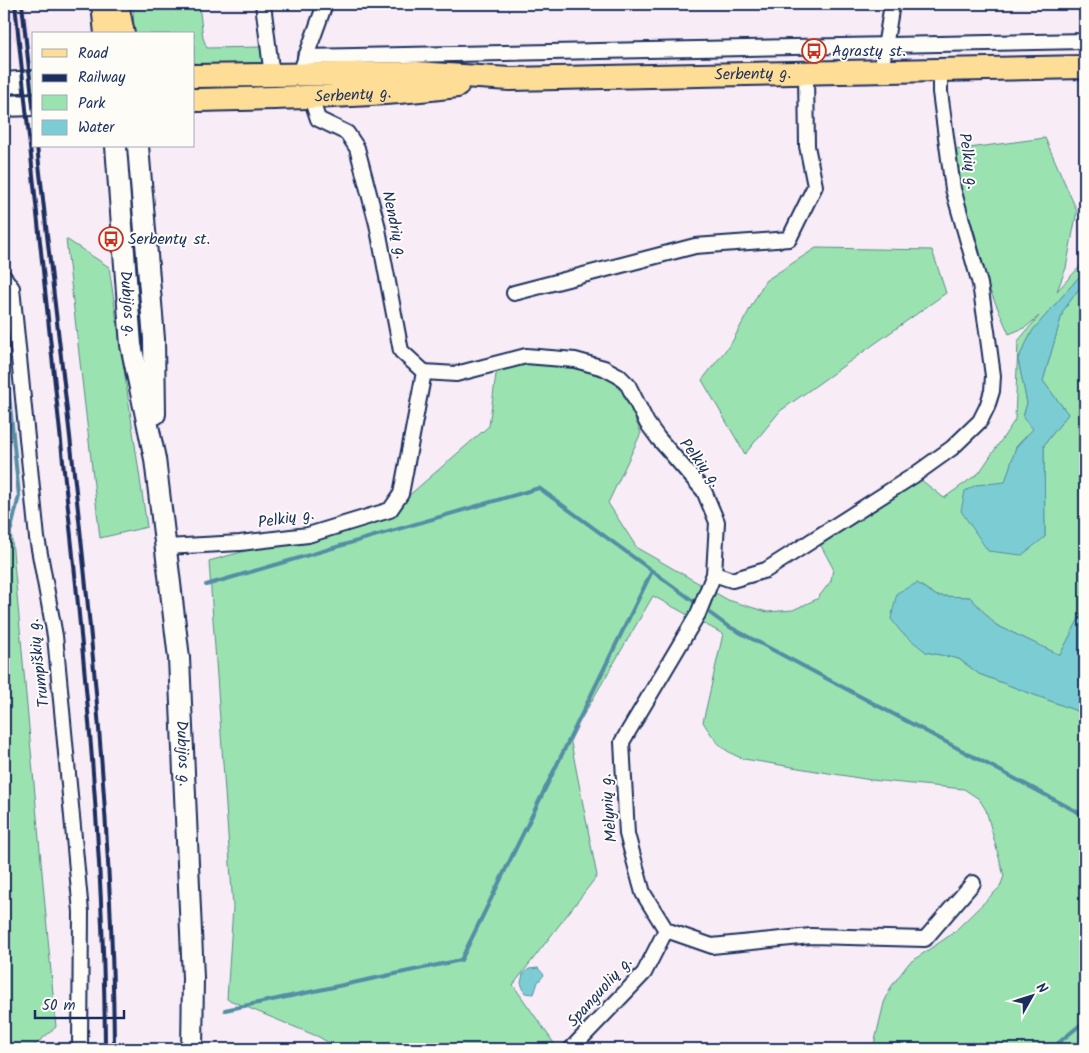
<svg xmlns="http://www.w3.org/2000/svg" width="1089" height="1053" viewBox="0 0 1089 1053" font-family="Kalam,sans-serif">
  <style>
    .built { fill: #f5e1f5 }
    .green { fill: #9ae3b1; stroke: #5a8988 }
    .water { fill: #7ccdd3; stroke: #558ea4 }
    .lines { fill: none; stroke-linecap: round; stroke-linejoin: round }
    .stream { stroke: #558ea4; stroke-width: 4 }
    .street-casing { stroke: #1b2f5e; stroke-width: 18 }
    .secondary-casing { stroke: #1b2f5e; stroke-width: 24 }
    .primary-casing { stroke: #1b2f5e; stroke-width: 26 }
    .street { stroke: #fdfcf7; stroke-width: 14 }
    .secondary { stroke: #fdfcf7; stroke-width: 20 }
    .primary { stroke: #fedd96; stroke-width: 22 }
    .rail { stroke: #1b2f5e; stroke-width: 4 }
    .labels { text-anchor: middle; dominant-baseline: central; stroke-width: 4; stroke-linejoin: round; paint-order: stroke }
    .poi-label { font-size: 16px; fill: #1b2f5e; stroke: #fdfcf7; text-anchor: start }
    .street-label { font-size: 16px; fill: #1b2f5e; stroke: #fdfcf7 }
  </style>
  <rect width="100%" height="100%" fill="#f8ecf6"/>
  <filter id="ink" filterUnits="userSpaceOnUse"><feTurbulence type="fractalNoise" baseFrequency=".02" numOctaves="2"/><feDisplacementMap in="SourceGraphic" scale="10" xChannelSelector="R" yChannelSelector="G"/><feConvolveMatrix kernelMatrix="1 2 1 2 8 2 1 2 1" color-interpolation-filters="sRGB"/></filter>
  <g filter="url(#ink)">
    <polygon class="built" points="10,4 27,4 31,39 13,41"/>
    <g class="green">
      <polygon points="133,4 199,4 203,38 207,48 263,47 265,71 194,71 194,34 134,34"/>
      <path d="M1045,138L1077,211L1066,268L1057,291L1085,261V278L1079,277L1033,330L1018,359L1027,403L1023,417L1033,429L1016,447L1005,483L976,485L1045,537L1044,445L1068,414L1043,381L1063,311L1085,280V607L1060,655L996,625L970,597L937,596L917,583L926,652L959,659L979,674L1085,714V1049H873L884,1003L891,987L909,963L952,934L1000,887L1004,876L986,810L979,799L964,789L871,780L744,759C722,751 715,741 703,722L723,634L653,596L570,738L597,876L513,985L558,1049H339L319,1037L227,999L233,907L209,561L391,511L489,426L497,367L533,360L596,369L613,379L622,388L641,433L608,503L637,548L728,600L767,612L793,610L817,599L831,581L833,568L819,542L920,479L944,498L979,473L1015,420L1018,341L1039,316L1026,327L1009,334L988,286L977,240L960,188L954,150Z"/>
      <polygon points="66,239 109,267 147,527 100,538"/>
      <polygon points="816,248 932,250 946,293 780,411 745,454 702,380 732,342 765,281"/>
      <polygon points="11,529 56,1027 30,1049 4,1049 4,539"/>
    </g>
    <g class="water">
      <polygon points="1079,277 1085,280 1063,311 1043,381 1068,414 1044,445 1045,537 1022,555 988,551 961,511 965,491 976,485 1005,482 1016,447 1033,429 1023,418 1027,403 1018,359 1033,330"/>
      <polygon points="917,583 937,596 970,597 996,625 1060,655 1085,607 1085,714 979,674 959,659 926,652 901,632 891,619 897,593"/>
      <polygon points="538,968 544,975 538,982 534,994 525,993 521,983 523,974 529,969"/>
    </g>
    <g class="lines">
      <g class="stream">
        <polyline points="4,345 19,496 11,529 4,539"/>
        <polyline points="206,585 539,488 726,625 1085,816"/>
        <polyline points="225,1010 461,960 652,571"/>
        <polyline points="1051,1049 1085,1021"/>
      </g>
      <g class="street-casing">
        <g id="street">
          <polyline points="263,4 272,76"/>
          <polyline points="305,57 1085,41"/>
          <polyline points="303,65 325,4"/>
          <polyline points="881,72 892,4"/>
          <polyline points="311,98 318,119 347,133 357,148 377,224 401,351 424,372"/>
          <polyline points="4,277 12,288 37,538 55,636 81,912 80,1049"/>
          <polyline points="514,293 695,246 789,239 815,186 807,146 806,74"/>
          <polyline points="166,547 240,543 308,535 390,510 401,494 424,372 456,374 526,356 575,360 604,368 619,376 628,385 647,423 658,438 704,491 717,522 714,574 732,580 766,570 913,476 952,448 980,421 987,407 992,391 993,376 987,331 980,284 953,189 940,92 940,70"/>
          <polyline points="714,574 698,614 622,742 627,834 643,893 666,930 712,946 811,936 925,939 973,883"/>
          <polyline points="571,1049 644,973 666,930"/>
        </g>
      </g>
      <g class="secondary-casing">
        <g id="secondary">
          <polyline points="4,83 34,81"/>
          <polyline points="4,106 34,105"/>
          <path id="s1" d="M116,146L131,345L155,459L179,658L193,978L192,1049"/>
          <polyline points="138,146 154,339 155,414"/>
        </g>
      </g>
      <g class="primary-casing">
        <g id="primary">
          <polyline points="103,4 106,34"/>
          <polyline points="117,4 123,34"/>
          <path id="s2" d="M194,76L416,73L510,79L1085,67"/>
          <path id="s3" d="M194,100C282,98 369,97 457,86"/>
        </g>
      </g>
      <use href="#street" class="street"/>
      <use href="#secondary" class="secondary"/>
      <use href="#primary" class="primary"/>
      <g class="rail">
        <path d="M15,4C31,159 48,315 64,471C85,663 104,855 105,1049"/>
        <polyline points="22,4 34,115"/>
        <path d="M37,146C70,446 112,747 114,1049"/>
      </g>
    </g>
  </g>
  <defs>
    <g id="bus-ring" transform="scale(1.25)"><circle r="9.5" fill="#fdfcf7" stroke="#c8321e" stroke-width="1.5"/><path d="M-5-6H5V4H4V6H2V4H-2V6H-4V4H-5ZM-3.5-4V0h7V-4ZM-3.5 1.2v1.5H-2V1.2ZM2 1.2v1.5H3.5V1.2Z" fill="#c8321e"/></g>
  </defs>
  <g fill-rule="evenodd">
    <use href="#bus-ring" x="814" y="51"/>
    <use href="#bus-ring" x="111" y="239"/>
  </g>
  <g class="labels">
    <g class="poi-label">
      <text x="832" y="51">Agrastų st.</text>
      <text x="128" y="239">Serbentų st.</text>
    </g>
    <g class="street-label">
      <text stroke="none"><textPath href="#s2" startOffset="559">Serbentų g.</textPath></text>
      <text stroke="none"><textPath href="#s3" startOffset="159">Serbentų g.</textPath></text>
      <text transform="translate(968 161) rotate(81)">Pelkių g.</text>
      <text transform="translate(394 225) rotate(78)">Nendrių g.</text>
      <text stroke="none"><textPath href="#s1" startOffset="158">Dubijos g.</textPath></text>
      <text transform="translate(700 463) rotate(52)">Pelkių g.</text>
      <text transform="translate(286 519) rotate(-9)">Pelkių g.</text>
      <text transform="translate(39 663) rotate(-97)">Trumpiškių g.</text>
      <text stroke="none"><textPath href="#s1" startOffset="612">Dubijos g.</textPath></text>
      <text transform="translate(609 808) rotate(-95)">Mėlynių g.</text>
      <text transform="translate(600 992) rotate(-48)">Spanguolių g.</text>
    </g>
  </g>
  <rect width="1089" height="1053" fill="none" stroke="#fdfcf7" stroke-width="20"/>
  <rect x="10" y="10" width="1069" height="1033" fill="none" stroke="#1b2f5e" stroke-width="2" filter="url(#ink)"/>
  <rect x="32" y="32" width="162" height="115" fill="#fdfcf7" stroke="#a3aaba"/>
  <rect x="42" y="49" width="25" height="8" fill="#fedd96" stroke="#a3aaba"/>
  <text x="78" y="58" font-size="15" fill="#1b2f5e">Road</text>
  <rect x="42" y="74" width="25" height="8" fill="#1b2f5e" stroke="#a3aaba"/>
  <text x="78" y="82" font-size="15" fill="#1b2f5e">Railway</text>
  <rect x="42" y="95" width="25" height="15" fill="#9ae3b1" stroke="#a3aaba"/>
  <text x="78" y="108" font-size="15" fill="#1b2f5e">Park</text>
  <rect x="42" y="120" width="25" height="15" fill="#7ccdd3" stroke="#a3aaba"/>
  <text x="78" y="132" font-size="15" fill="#1b2f5e">Water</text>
  <g transform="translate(1032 996) rotate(51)" stroke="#fdfcf7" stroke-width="4" paint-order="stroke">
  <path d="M0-4L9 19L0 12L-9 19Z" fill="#1b2f5e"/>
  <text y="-8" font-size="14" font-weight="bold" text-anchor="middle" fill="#1b2f5e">N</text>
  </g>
  <path d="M35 1010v8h89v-8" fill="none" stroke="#1b2f5e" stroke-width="2.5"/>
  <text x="42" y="1010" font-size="15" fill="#1b2f5e" stroke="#fdfcf7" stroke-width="4" paint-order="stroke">50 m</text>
</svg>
